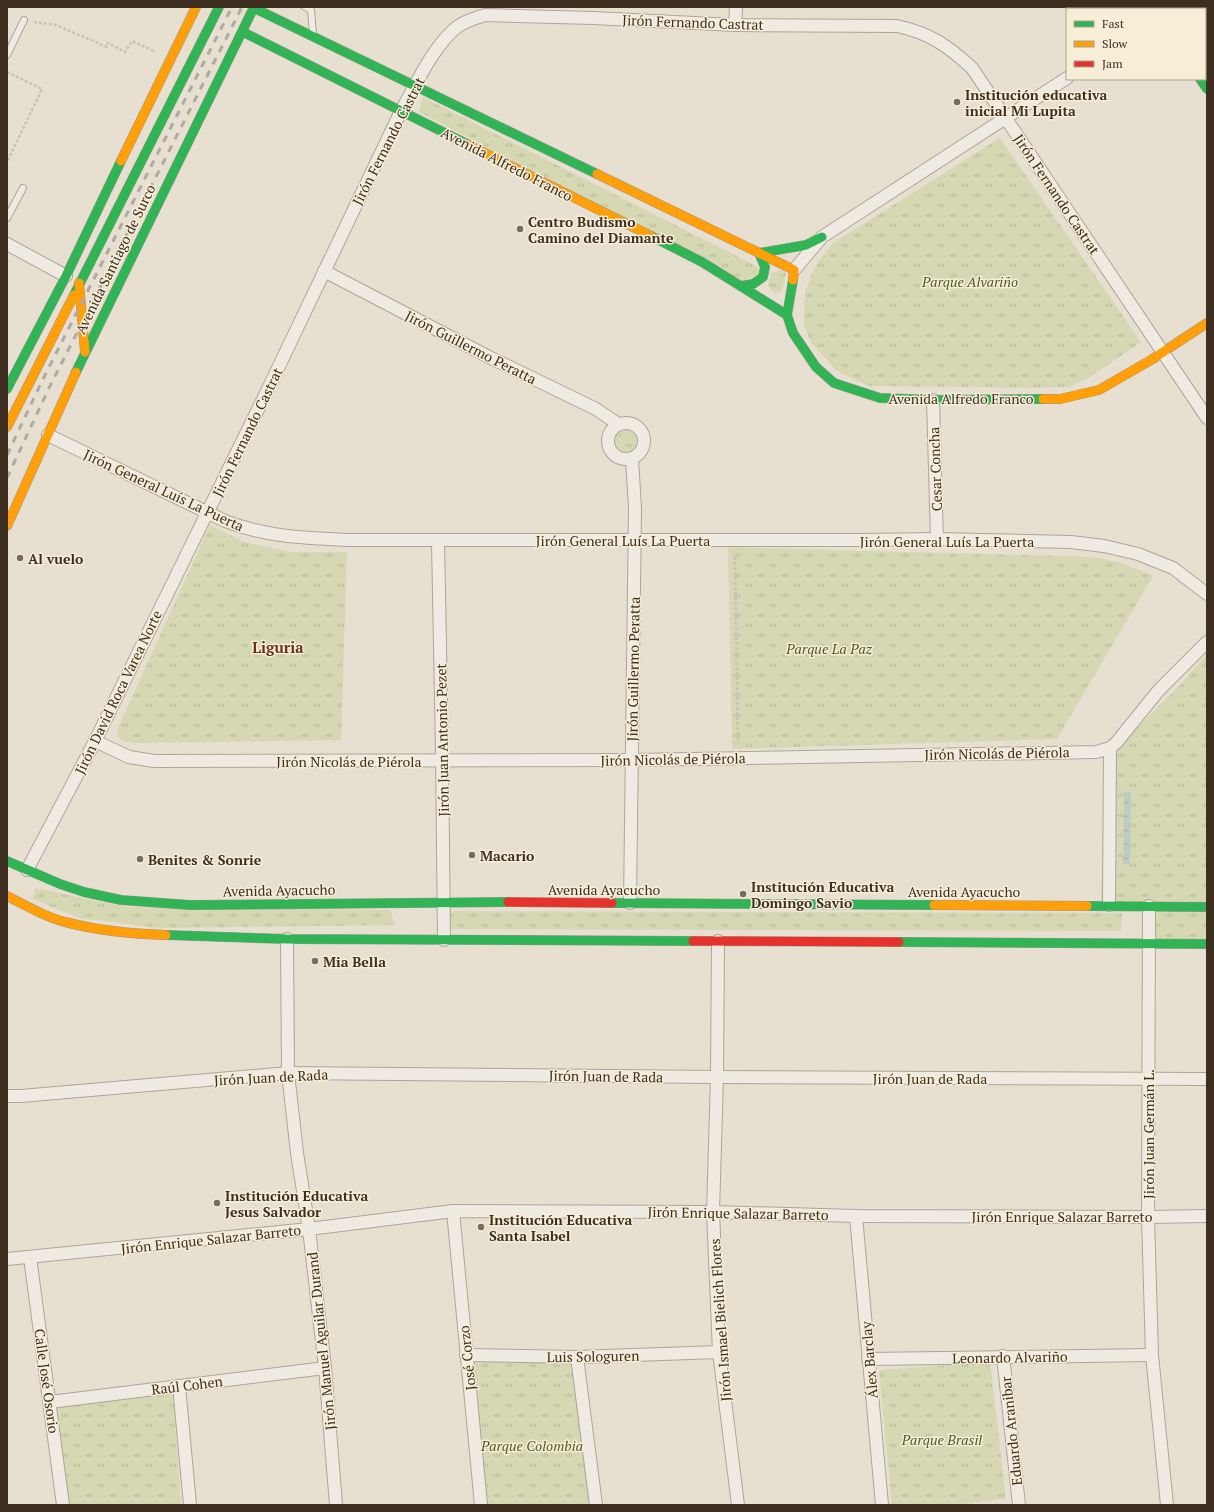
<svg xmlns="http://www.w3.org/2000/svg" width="1214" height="1512" viewBox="0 0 1214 1512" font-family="'PT Serif',serif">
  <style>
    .grass { fill: url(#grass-tufts) }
    .water { fill: url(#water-ripples) }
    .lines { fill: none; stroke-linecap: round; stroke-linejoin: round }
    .lane-casing { stroke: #ada599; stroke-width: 8 }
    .street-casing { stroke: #ada599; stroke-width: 14 }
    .fast-casing { stroke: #9c958a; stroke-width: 10 }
    .slow-casing { stroke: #9c958a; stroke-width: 10 }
    .jam-casing { stroke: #9c958a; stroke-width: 10 }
    .path { stroke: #c8c2b9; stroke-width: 2.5; stroke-dasharray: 3 2; stroke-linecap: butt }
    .lane { stroke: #efebe3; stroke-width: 6 }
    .street { stroke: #efebe3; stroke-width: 12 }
    .fast { stroke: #30b455; stroke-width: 9 }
    .slow { stroke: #ff9f0a; stroke-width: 9 }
    .jam { stroke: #e5322d; stroke-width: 9 }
    .rail { stroke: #afaaa2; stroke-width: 3; stroke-dasharray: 7 7; stroke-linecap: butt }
    .poi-dot { fill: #786c5e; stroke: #f7eed8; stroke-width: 1.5 }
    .labels { text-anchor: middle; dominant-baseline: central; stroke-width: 3; stroke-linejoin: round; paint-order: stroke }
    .street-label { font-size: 14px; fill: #3d2e20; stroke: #f7eed8 }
    .poi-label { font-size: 14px; font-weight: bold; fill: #3d2e20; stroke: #f7eed8; text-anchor: start }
    .park-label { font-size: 14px; font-style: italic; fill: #4d5a26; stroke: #f7eed8 }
    .neighbourhood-label { font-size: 15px; font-weight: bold; fill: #6b2e1e; stroke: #f7eed8 }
  </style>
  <defs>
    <pattern id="grass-tufts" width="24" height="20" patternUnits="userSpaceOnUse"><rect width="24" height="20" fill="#d6d7b3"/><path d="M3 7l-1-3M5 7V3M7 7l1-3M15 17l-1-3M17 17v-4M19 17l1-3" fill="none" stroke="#b9b99a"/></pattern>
    <pattern id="water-ripples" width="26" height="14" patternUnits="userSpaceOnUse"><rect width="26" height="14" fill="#bcccc2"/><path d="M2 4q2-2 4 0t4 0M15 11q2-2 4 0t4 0" fill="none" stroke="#a2b0a6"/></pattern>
  </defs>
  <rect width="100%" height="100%" fill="#e7e0d1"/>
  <g class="grass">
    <polygon points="423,97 758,267 759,274 743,281 419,112"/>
    <polygon points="1000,138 1141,342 1090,377 1069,387 1028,388 869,386 837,371 812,344 804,326 805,292 815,266 833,243"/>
    <polygon points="781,270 786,273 782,291 775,293 771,290 768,284 771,273"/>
    <circle cx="626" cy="441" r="11"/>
    <polygon points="210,525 244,542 290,552 347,552 341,740 136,743 123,741 117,735 118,728"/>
    <polygon points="728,547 1096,557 1124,564 1153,576 1057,739 732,749"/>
    <polygon points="1207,654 1207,902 1101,901 1105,760 1178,687"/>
    <polygon points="35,888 126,907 390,910 395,925 159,928 79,918 33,899"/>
    <polygon points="1149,906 1207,907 1207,944 1148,944"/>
    <polygon points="449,911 1122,913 1121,931 449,929"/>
    <polygon points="466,1355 577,1357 596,1505 482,1505"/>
    <polygon points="990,1362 1006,1499 951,1505 892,1505 879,1370"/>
    <polygon points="173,1392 181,1505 69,1505 57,1407"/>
  </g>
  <polygon class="water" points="1124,792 1131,792 1130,864 1123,864"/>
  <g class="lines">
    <g class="lane-casing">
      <g id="lane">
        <polyline points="305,7 311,10 313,34"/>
        <polyline points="7,55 24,20"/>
        <polyline points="7,218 23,188"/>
      </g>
    </g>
    <g class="street-casing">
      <g id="street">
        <polyline points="735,25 736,7"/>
        <polyline points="7,244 66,276"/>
        <polyline points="794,270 822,237 1067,78"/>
        <polyline points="324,271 491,358 596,409 618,424"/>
        <polyline points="933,400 937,539"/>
        <circle cx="626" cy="441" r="18"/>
        <path d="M48,435L225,521C266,537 305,538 349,540H860L937,539L1071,542L1104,546L1138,554L1173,568L1207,594"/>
        <polyline points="438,541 442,751 444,940"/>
        <polyline points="95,741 129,757 154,761 632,760 1096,752 1110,748 1116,743 1159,690 1207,642"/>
        <path d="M27,870L95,741L269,387L401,111C415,86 434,45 457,27C465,21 475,18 485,15L593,18L735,25L897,26C930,33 948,46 972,68L1207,418"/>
        <polyline points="630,903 635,508 632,459"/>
        <polyline points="1109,905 1110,748"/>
        <polyline points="1149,906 1148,1217 1152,1355 1167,1505"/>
        <polyline points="287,939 288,1073 297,1153 309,1229 325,1368 336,1505"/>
        <polyline points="718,941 717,1077 713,1212 719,1352 738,1505"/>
        <polyline points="7,1096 21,1096 288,1073 717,1077 1207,1079"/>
        <polyline points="453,1211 481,1505"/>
        <polyline points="856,1216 882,1505"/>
        <polyline points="30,1257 63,1505"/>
        <polyline points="7,1259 309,1229 453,1211 713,1212 856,1216 1148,1217 1207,1216"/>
        <polyline points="466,1355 577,1357 719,1352"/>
        <polyline points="1003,1356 1019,1505"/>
        <polyline points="577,1357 596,1505"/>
        <polyline points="868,1359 1152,1355"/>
        <polyline points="179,1386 190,1505"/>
        <polyline points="50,1402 325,1368"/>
      </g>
    </g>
    <g class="fast-casing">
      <g id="fast">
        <polyline points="1193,7 1194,9"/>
        <polyline points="254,8 597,174"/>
        <polyline points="243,32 467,144"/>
        <polyline points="1200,79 1207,89"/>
        <polyline points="651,236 702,262 787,315"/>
        <polyline points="793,280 787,315 793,333 816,367 834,383 880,398 933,400 1043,399"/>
        <polyline points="741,286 753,284 763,277 765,267 759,253 806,245 822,237"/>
        <polyline points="74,295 219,7"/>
        <polyline points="76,372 254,7"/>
        <polyline points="7,389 66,276 121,161"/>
        <polyline points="7,861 60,884 84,892 121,900 190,905 508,902"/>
        <polyline points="612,903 934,905"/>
        <polyline points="1087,906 1207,907"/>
        <polyline points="166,935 287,939 693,941"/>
        <polyline points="899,942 1207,944"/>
      </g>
    </g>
    <g class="slow-casing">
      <g id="slow">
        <polyline points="1152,7 1153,9"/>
        <polyline points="1205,26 1207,29"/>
        <polyline points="467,144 651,236"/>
        <polyline points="121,161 196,7"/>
        <polyline points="597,174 794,270 793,280"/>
        <polyline points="79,283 85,352"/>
        <polyline points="1043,399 1060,399 1099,390 1151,360 1207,323"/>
        <polyline points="7,427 74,295"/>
        <polyline points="7,526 76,372"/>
        <path d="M7,896C27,906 47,918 69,923C101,931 133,934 166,935"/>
        <polyline points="934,905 1087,906"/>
      </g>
    </g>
    <g class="jam-casing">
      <g id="jam">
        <polyline points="508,902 612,903"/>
        <polyline points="693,941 899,942"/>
      </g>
    </g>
    <g class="path">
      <polyline points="34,22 56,25 107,47 108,43 125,52 132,41 156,52"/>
      <polyline points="7,72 42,89 7,162"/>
      <polyline points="735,557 738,743"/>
    </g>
    <use href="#lane" class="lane"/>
    <use href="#street" class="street"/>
    <use href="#fast" class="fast"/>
    <use href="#slow" class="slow"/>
    <use href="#jam" class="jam"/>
    <g class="rail">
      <polyline points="7,455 43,379 232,7"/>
      <polyline points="7,478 49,388 242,7"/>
    </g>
  </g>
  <g class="poi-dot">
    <circle cx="957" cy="102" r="4"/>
    <circle cx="520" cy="229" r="4"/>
    <circle cx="20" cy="558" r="4"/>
    <circle cx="472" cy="855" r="4"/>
    <circle cx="140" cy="859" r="4"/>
    <circle cx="743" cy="894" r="4"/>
    <circle cx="315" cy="961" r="4"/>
    <circle cx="217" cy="1203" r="4"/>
    <circle cx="481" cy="1227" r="4"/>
  </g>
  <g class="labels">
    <g class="street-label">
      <text transform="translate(693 22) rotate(2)">Jirón Fernando Castrat</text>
      <text transform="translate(388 141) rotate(-63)">Jirón Fernando Castrat</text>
      <text transform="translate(507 164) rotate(27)">Avenida Alfredo Franco</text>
      <text transform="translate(1057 194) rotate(56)">Jirón Fernando Castrat</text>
      <text transform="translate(115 259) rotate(-64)">Avenida Santiago de Surco</text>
      <text transform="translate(471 347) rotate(27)">Jirón Guillermo Peratta</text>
      <text x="961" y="398">Avenida Alfredo Franco</text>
      <text transform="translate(247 432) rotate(-64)">Jirón Fernando Castrat</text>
      <text transform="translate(935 469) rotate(-92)">Cesar Concha</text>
      <text transform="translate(164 490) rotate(25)">Jirón General Luís La Puerta</text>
      <text x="623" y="540">Jirón General Luís La Puerta</text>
      <text x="947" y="541">Jirón General Luís La Puerta</text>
      <text transform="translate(633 669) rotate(-89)">Jirón Guillermo Peratta</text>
      <text transform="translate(118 692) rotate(-64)">Jirón David Roca Varea Norte</text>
      <text transform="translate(442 740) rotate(-91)">Jirón Juan Antonio Pezet</text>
      <text transform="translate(997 753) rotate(-1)">Jirón Nicolás de Piérola</text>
      <text transform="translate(673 759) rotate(-1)">Jirón Nicolás de Piérola</text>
      <text x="349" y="761">Jirón Nicolás de Piérola</text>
      <text x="604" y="889">Avenida Ayacucho</text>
      <text transform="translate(279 890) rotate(-1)">Avenida Ayacucho</text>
      <text x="964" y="891">Avenida Ayacucho</text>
      <text transform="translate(606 1076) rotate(1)">Jirón Juan de Rada</text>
      <text transform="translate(271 1077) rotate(-3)">Jirón Juan de Rada</text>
      <text x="930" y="1078">Jirón Juan de Rada</text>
      <text transform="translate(1148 1134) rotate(-90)">Jirón Juan Germán L.</text>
      <text transform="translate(738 1213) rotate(1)">Jirón Enrique Salazar Barreto</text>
      <text x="1062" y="1216">Jirón Enrique Salazar Barreto</text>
      <text transform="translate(211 1239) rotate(-6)">Jirón Enrique Salazar Barreto</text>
      <text transform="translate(720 1320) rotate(-94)">Jirón Ismael Bielich Flores</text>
      <text transform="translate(321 1341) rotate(-96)">Jirón Manuel Aguilar Durand</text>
      <text transform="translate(593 1356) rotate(-1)">Luis Sologuren</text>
      <text transform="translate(1010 1357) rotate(-1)">Leonardo Alvariño</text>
      <text transform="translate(467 1358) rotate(-96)">José Corzo</text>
      <text transform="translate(869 1360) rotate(-95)">Álex Barclay</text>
      <text transform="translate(47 1381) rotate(82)">Calle José Osorio</text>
      <text transform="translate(187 1385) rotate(-7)">Raúl Cohen</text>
      <text transform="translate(1011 1431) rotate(-96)">Eduardo Aranibar</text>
    </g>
    <g class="poi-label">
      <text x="965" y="94">Institución educativa<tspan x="965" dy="16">inicial Mi Lupita</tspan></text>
      <text x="528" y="221">Centro Budismo<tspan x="528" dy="16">Camino del Diamante</tspan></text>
      <text x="28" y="558">Al vuelo</text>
      <text x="480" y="855">Macario</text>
      <text x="148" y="859">Benites &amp; Sonrie</text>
      <text x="751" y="886">Institución Educativa<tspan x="751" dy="16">Domingo Savio</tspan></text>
      <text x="323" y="961">Mia Bella</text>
      <text x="225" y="1195">Institución Educativa<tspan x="225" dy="16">Jesus Salvador</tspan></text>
      <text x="489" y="1219">Institución Educativa<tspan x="489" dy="16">Santa Isabel</tspan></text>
    </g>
    <g class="park-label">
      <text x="970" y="281">Parque Alvariño</text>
      <text x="829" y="648">Parque La Paz</text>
      <text x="942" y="1439">Parque Brasil</text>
      <text x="532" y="1445">Parque Colombia</text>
    </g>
    <g class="neighbourhood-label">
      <text x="278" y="647">Liguria</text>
    </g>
  </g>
  <rect width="1214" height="1512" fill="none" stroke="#3d2e20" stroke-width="16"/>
  <rect x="1066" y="8" width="140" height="72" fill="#f7eed8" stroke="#ada18e"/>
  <rect x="1074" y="21" width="20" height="6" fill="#30b455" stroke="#ada18e"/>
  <text x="1102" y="28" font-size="12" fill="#3d2e20">Fast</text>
  <rect x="1074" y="41" width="20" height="6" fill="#ff9f0a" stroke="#ada18e"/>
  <text x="1102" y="48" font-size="12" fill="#3d2e20">Slow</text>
  <rect x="1074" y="61" width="20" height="6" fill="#e5322d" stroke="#ada18e"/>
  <text x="1102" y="68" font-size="12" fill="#3d2e20">Jam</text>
</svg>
